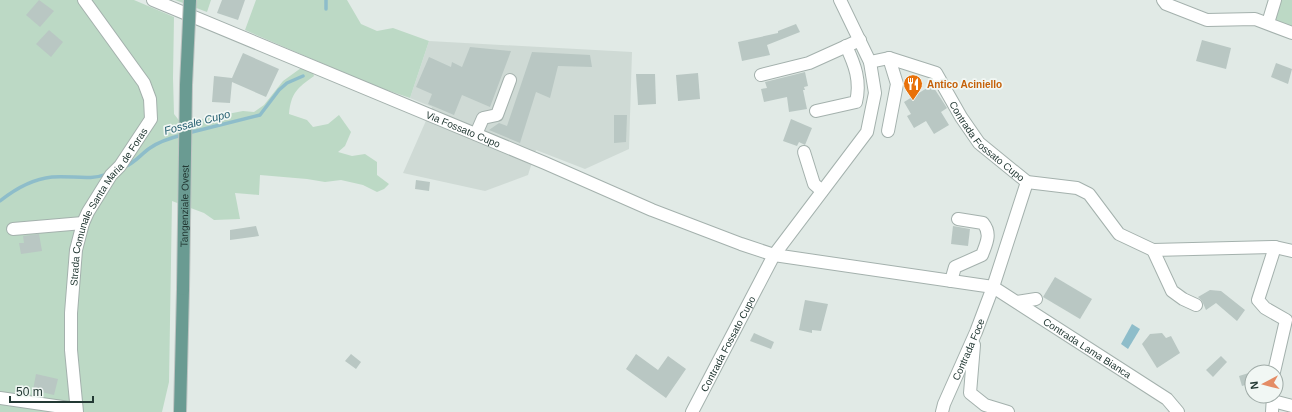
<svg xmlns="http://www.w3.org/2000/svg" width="1292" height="412" viewBox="0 0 1292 412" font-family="Helvetica,sans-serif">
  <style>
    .built { fill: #cfdad5 }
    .green { fill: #bcd9c5 }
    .water { fill: #8ebdca }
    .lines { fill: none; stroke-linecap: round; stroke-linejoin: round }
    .stream { stroke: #8ebdca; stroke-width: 3.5 }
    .building { fill: #b9c7c3 }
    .minor-casing { stroke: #a4b1ad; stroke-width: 14 }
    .major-casing { stroke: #bdc4c2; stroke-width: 14 }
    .minor { stroke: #fff; stroke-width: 12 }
    .major { stroke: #6a9b92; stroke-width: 12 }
    .major-bridge-casing { stroke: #bdc4c2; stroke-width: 14; stroke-linecap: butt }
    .major-bridge { stroke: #6a9b92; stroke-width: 12 }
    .labels { text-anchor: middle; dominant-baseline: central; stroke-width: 3.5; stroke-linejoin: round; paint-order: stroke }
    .food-label { font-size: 10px; font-weight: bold; fill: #c56008; stroke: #f1f7f4; text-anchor: start }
    .street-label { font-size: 10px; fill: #233934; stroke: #f1f7f4 }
    .water-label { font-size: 11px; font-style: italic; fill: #235d6f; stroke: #f1f7f4 }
  </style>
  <rect width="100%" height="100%" fill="#e1eae6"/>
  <polygon class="built" points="429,41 632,52 629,149 585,169 536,150 528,175 485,191 403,173 432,107 410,98"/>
  <g class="green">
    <path d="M0,0H134L174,17L173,78L174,114L181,123L243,111L254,112L264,105L283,81L301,68L312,70L314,76C297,88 291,93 289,114L307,120L313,127L328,124L339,115L351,132L345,146L338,152L352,156L365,154L377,162V175L389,184L384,189L377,192L363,185L341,180L325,182L307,179L260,175L259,195L235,193L240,219L214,220L204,213L172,201L169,382L162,412H82C74,355 69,285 86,230C90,216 98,203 104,191H97L88,202L79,220L75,232L71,260L66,345L73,412H0Z"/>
    <polygon points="175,0 211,0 207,12"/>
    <polygon points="256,0 347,0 361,24 377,31 393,28 429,41 410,98 375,86 245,30"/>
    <polygon points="1268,0 1292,0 1292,28 1264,15"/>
  </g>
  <polygon class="water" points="1132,324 1140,329 1128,349 1121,344"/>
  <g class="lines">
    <g class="stream">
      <polyline points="326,0 326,9"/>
      <polyline points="188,133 260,115 279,90 287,83 303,76"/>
      <path d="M124,167C135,163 141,154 150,148C160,141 170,138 182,135"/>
      <path d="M0,201C15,189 33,179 52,177C71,175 90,181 107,174"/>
    </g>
  </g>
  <g class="building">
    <polygon points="39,0 54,11 40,27 26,15"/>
    <polygon points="222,0 245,0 238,20 217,13"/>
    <polygon points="796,24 800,32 767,45 770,55 742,61 738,42 778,33 778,31"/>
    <polygon points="49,30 63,42 51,57 36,44"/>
    <polygon points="1202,40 1231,48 1226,69 1196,61"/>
    <polygon points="470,47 511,51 490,107 462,95 454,115 428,104 432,94 416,87 429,57 451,67 452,62 462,67"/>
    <polygon points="532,52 590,55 592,67 558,66 550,98 536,92 520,143 489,130 499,123 507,126"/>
    <polygon points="243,53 279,69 266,97 232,82 230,103 212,102 214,76 232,78"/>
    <polygon points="1276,63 1292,69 1288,84 1271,77"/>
    <polygon points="805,72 808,86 804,87 805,90 803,90 807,109 789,112 787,97 764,102 761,89 767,88 765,82"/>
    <polygon points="698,73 700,99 678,101 676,75"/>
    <polygon points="636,74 655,74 656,104 638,105"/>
    <polygon points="932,85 947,108 941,112 949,125 934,134 926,121 914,128 907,116 911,114 904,102"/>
    <polygon points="614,115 627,115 626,142 614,143"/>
    <polygon points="791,119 812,128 805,145 799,142 797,146 783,141"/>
    <polygon points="416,180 430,182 429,191 415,189"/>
    <polygon points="256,226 259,236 230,240 230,230"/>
    <polygon points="953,226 970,229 968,246 951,244"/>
    <polygon points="39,234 42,251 21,254 19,243 24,243 23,236"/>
    <polygon points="1055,277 1092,299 1080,319 1043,297"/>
    <polygon points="1210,290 1221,291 1245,310 1237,321 1216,303 1206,310 1202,301 1198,297"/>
    <polygon points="805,300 828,304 821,331 812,330 812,333 799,330"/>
    <polygon points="754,333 774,342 771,349 750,341"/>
    <polygon points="1162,333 1166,338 1171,336 1180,353 1157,368 1142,344 1150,334"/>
    <polygon points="351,354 361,362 356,369 345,361"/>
    <polygon points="636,354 658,370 668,356 686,369 666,398 626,369"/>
    <polygon points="1221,356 1227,362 1213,377 1206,370"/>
    <polygon points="1252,372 1252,383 1242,386 1239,376"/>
    <polygon points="36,374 58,379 54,395 33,390"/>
  </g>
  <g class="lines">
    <g class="minor-casing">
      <g id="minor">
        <path id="s1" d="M153,0L545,163L652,210L741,244L774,255L993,287L1167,399L1178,412"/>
        <polyline points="1163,0 1166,4 1207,20 1255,19 1292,33"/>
        <polyline points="1268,23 1275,0"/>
        <path id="s2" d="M870,62L889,58L936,73L961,117L979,143L1027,182L1077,188L1089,194L1119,234L1153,250L1275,247L1292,251"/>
        <polyline points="761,75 809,63 860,40"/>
        <path d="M816,111L856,102C861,81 855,65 846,46"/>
        <polyline points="888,131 897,84 889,58"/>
        <polyline points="476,134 483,118 497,115 510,80"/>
        <polyline points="804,152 814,184 822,191"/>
        <polyline points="13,229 83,223"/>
        <polyline points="1153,250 1172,291 1183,299 1196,305"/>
        <path d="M951,281L955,267L982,255C986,244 992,234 983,223L958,219"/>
        <polyline points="1017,302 1036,299"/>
        <polyline points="974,345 970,393 985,405 1008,412"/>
        <polyline points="1274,372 1286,320 1265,308 1258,300 1275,247"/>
        <polyline points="0,398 76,409"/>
        <polyline points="1273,401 1292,406"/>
        <path id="s3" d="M77,412L71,350V313L76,250L83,223L88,212L111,175L120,166L151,119L150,99L144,83L84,0"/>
        <path id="s4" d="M692,412L774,255L867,132L875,93L870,62L840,0"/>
        <path id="s5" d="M942,412L944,404L976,332L993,287L1027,182"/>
        <polyline points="1272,412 1273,396"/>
      </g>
    </g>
    <g class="major-casing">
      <polyline id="major" points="180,412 183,289"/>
    </g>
    <use href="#minor" class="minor"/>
    <use href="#major" class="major"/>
    <g class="major-bridge-casing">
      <g id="major-bridge">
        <path id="s6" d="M183,289L186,85L190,0"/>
      </g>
    </g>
    <use href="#major-bridge" class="major-bridge"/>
  </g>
  <defs>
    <g id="restaurant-pin" transform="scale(1)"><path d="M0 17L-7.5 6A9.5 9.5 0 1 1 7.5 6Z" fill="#e8710a" stroke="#f1f7f4"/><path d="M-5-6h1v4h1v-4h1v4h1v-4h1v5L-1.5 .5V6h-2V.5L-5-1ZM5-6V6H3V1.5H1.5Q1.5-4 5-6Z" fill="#fff"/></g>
  </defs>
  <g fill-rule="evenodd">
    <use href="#restaurant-pin" x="913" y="84"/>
  </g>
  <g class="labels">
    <g class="food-label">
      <text x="927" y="84">Antico Aciniello</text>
    </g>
    <g class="street-label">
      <text stroke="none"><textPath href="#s1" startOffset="336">Via Fossato Cupo</textPath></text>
      <text stroke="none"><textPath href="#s2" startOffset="155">Contrada Fossato Cupo</textPath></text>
      <text stroke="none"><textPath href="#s6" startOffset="83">Tangenziale Ovest</textPath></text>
      <text stroke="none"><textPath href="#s3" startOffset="215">Strada Comunale Santa Maria de Foras</textPath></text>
      <text stroke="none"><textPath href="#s4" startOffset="77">Contrada Fossato Cupo</textPath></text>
      <text stroke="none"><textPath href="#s1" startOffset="1005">Contrada Lama Bianca</textPath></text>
      <text stroke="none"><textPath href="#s5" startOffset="68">Contrada Foce</textPath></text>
    </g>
    <g class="water-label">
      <text transform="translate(197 122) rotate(-15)">Fossale Cupo</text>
    </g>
  </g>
  <g transform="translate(1264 384) rotate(263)"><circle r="19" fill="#f1f7f4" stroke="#9faba7"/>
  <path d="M0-3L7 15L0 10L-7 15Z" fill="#e48c65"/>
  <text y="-6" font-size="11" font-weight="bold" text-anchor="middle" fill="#233934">N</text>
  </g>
  <path d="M10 396v6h83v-6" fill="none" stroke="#233934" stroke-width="2"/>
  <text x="16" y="396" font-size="12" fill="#233934" stroke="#f1f7f4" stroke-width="3" paint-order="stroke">50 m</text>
</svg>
